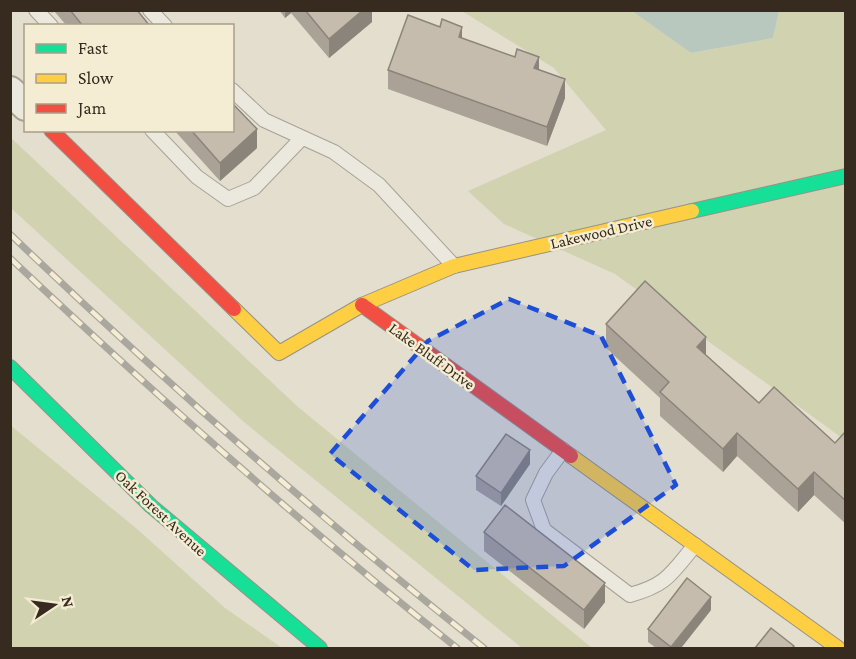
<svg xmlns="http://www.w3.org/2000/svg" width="856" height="659" viewBox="0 0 856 659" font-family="'Crimson Pro',serif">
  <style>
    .green { fill: #d0d2b0 }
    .water { fill: #b8c8bf }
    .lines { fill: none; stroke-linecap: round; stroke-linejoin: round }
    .lane-casing { stroke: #a8a296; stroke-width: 16 }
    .street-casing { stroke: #a8a296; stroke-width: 32 }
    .fast-casing { stroke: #989286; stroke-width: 16 }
    .slow-casing { stroke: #989286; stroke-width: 16 }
    .jam-casing { stroke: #989286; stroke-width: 16 }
    .lane { stroke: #ebe8de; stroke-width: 14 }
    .street { stroke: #ebe8de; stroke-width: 28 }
    .fast { stroke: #16e098; stroke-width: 14 }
    .slow { stroke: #ffcf43; stroke-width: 14 }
    .jam { stroke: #f24e42; stroke-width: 14 }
    .rail-casing { stroke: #aaa79e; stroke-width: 7 }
    .rail { stroke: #f4ecd3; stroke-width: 4.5; stroke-dasharray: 14; stroke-linecap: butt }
    .wall { fill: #aaa296 }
    .shaded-wall { fill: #8b847a }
    .building { fill: #c6bcae; stroke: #8b847a; stroke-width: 1.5 }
    .marked { fill: #1d4ed8; fill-opacity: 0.2; stroke: #1d4ed8; stroke-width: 4.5; stroke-dasharray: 12 8; stroke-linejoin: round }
    .labels { text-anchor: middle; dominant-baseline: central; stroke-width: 5; stroke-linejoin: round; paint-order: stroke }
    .street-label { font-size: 16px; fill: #362b1e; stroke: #f4ecd3 }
  </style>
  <rect width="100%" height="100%" fill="#e3decd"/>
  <g class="green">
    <polygon points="462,11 632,11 691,53 773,38 779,11 845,11 845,440 615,274 504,224 468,191 606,130 554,68"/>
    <polygon points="10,137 298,407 592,648 522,648 244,422 11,208"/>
    <polygon points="10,425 137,529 225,608 282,648 11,648"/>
  </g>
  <polygon class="water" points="632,11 779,11 773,38 691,53"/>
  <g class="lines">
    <g class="lane-casing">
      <g id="lane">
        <polyline points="36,10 51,26"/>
        <polyline points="150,10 165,26"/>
        <polyline points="232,90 264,120 334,152 379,185 454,266"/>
        <polyline points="152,130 197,177 228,199 254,188 302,138"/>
        <path d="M563,450L546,473L533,500L544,530L630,595C667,585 671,574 695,545"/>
      </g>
    </g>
    <g class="street-casing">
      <polyline id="street" points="10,91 26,106"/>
    </g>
    <g class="fast-casing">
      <g id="fast">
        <polyline points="692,211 846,176"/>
        <polyline points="10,367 151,506 320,648"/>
      </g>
    </g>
    <g class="slow-casing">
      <g id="slow">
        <polyline points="234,309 279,353 362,305 454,266 692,211"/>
        <polyline points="571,456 838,648"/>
      </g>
    </g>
    <g class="jam-casing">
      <g id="jam">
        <polyline points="51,130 234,309"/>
        <polyline points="362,305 571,456"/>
      </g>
    </g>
    <use href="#lane" class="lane"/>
    <use href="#street" class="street"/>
    <use href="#fast" class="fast"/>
    <use href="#slow" class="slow"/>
    <use href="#jam" class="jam"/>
    <g class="rail-casing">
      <g id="rail">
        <path d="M10,234C162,380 319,517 484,648"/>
        <path d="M10,258C154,394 302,525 457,648"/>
      </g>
    </g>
    <use href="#rail" class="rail"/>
  </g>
  <g class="wall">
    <polygon points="49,10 137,10 150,26 67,26 54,11 52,13"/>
    <polygon points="279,10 372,10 372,22 329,58 291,13 285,18"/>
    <polygon points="440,27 462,38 539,70 565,98 547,146 388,89 388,70"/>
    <polygon points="174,130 232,130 257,148 220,181"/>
    <polygon points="606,324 706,355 759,403 835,443 846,431 846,524 814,495 798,512 737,456 723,472 660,416 660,398 606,348"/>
    <polygon points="530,464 501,506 476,490 476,476"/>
    <polygon points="484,532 605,602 584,629 484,551"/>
    <polygon points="711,610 681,648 656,648 648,642 648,629"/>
  </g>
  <g class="shaded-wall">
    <polygon points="285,10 291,10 291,13 285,18"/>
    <polygon points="363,10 372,10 372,22 329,58 329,39"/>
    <polygon points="462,27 462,45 459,37"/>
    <polygon points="539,57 539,75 534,68"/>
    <polygon points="565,79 565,98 547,146 547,127"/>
    <polygon points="257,129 257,148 220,181 220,163"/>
    <polygon points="706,337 706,360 697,347"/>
    <polygon points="737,433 737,456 723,472 723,449"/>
    <polygon points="530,450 530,464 501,506 501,493"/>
    <polygon points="814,472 814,495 798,512 798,489"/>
    <polygon points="605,583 605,602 584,629 584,610"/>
    <polygon points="711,597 711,610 681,648 671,648"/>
  </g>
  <g class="building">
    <polygon points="70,10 137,10 150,26 83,26"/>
    <polygon points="305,10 363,10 329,39"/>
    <polygon points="408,15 440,27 442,19 462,27 459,37 515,57 517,49 539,57 534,68 565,79 547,127 388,70"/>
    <polygon points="232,103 257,129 220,163 191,130 232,130"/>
    <polygon points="645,281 706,337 697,347 759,403 774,387 835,443 846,431 846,501 814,472 798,489 737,433 723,449 660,392 669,382 606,324"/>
    <polygon points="506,434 530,450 501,493 476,476"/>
    <polygon points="505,505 605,583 584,610 484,532"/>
    <polygon points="687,578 711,597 671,647 648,629"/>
    <polygon points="771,628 794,646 792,648 755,648"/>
  </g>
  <path class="marked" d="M509,299L601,336L676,485L564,566L474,570L330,454L428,341Z"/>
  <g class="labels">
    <g class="street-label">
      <text transform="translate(601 232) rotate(-13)">Lakewood Drive</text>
      <text transform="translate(432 356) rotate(36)">Lake Bluff Drive</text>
      <text transform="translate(161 513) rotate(43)">Oak Forest Avenue</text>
    </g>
  </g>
  <rect width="856" height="659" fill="none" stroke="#362b1e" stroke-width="24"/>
  <rect x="24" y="24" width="210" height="108" fill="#f4ecd3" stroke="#a89f8b" stroke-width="1.5"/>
  <rect x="36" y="44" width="30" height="9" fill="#16e098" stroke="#a89f8b" stroke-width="1.5"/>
  <text x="78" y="54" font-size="18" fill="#362b1e">Fast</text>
  <rect x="36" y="74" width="30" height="9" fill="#ffcf43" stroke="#a89f8b" stroke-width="1.5"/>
  <text x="78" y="84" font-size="18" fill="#362b1e">Slow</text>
  <rect x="36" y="104" width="30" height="9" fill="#f24e42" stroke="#a89f8b" stroke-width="1.5"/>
  <text x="78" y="114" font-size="18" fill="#362b1e">Jam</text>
  <g transform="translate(54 605) rotate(77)" stroke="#f4ecd3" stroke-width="4.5" paint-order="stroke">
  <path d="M0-4.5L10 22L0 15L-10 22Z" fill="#362b1e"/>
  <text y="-9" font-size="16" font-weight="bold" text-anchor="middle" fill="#362b1e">N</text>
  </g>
</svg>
